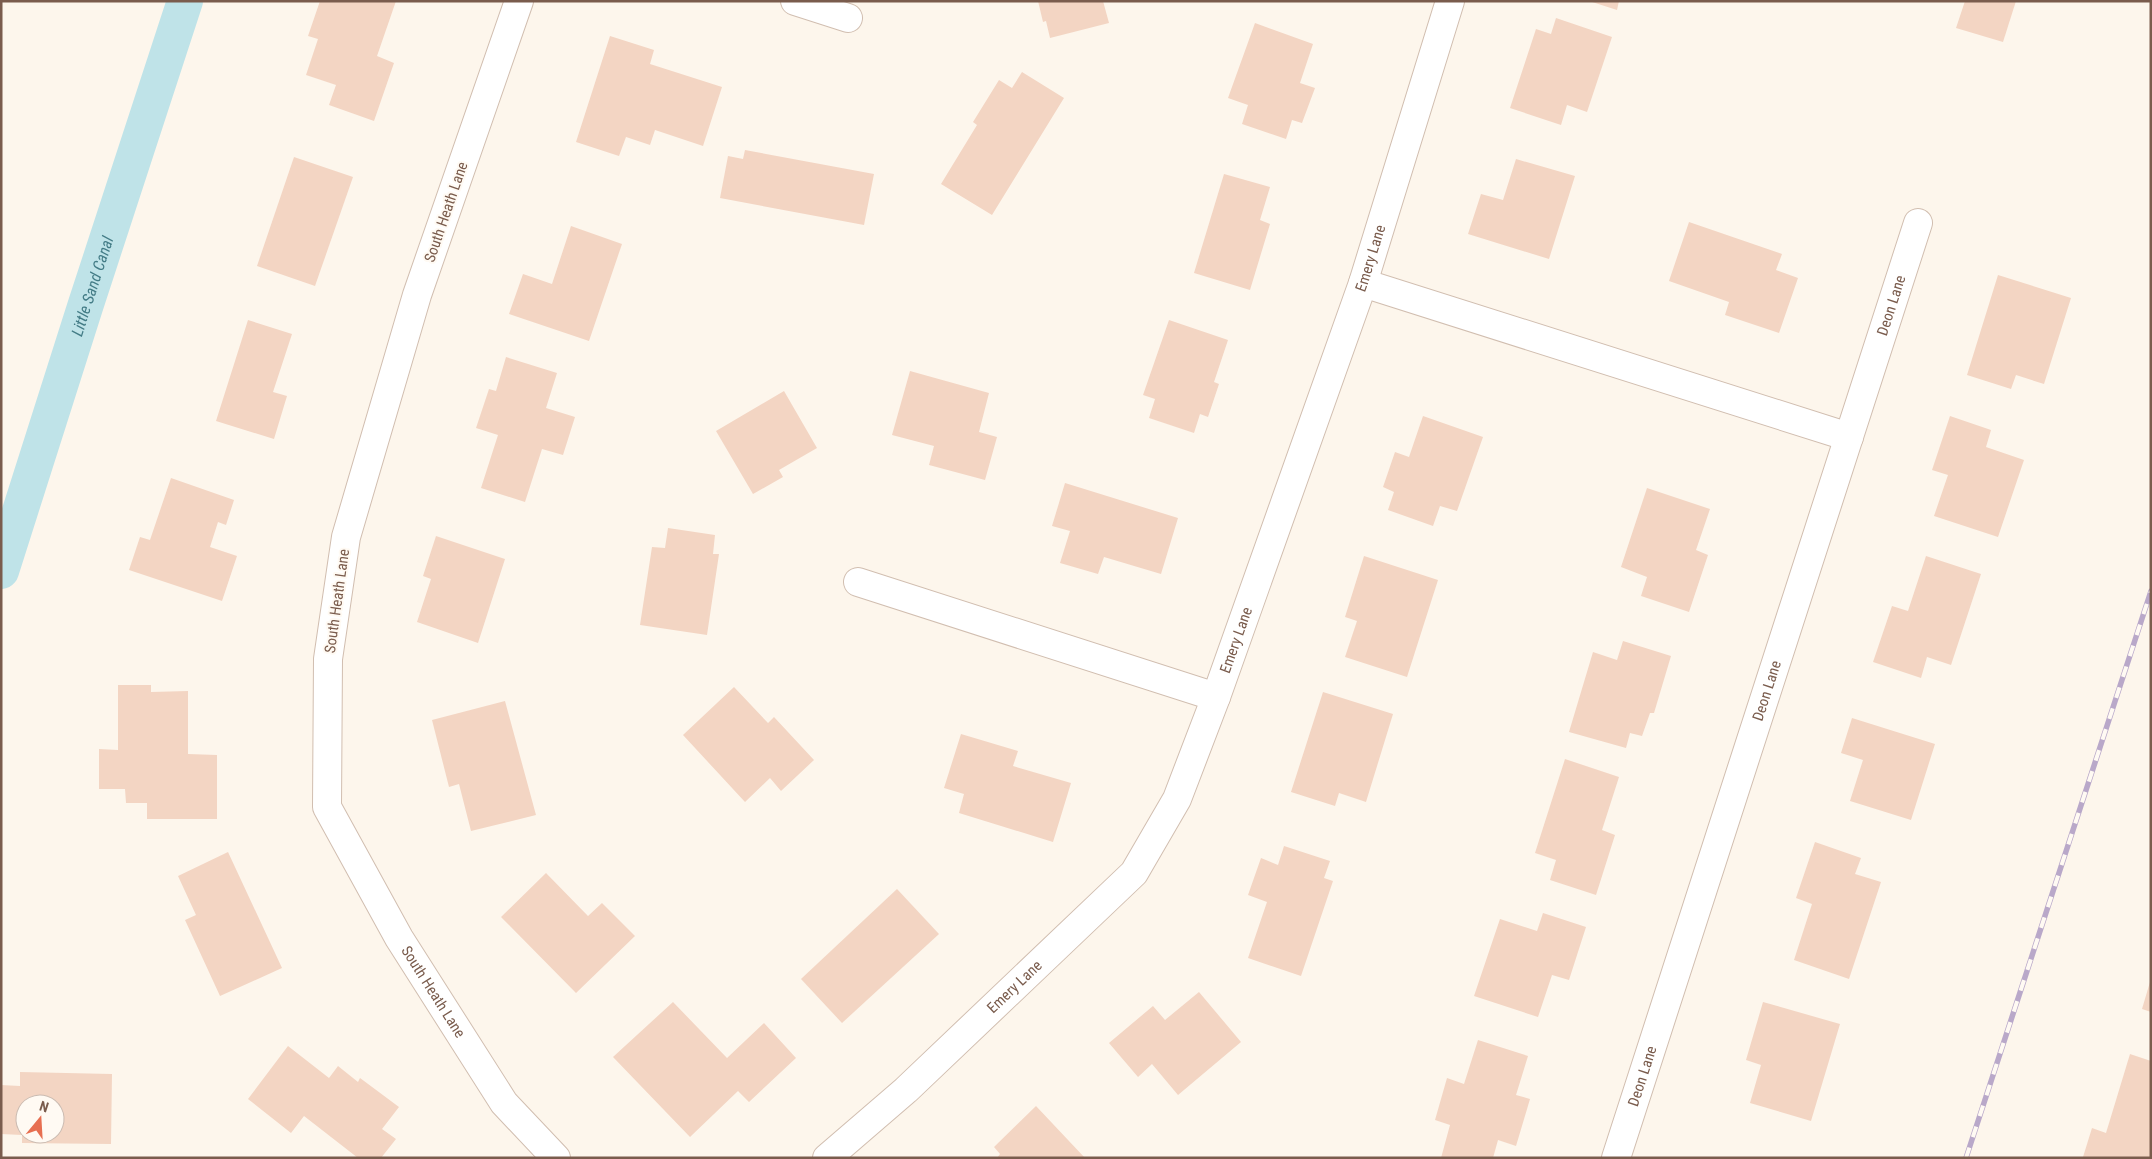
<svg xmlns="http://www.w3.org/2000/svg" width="2152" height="1159" viewBox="0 0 2152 1159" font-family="'Roboto Condensed',sans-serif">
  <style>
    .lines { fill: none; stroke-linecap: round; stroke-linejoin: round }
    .canal { stroke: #bfe3e8; stroke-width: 36 }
    .building { fill: #f3d5c3; fill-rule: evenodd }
    .minor-casing { stroke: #d1beb0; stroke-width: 30 }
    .minor { stroke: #fff; stroke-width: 28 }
    .rail-casing { stroke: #b9a8c9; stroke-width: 5.5 }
    .rail { stroke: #fffaf3; stroke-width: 4; stroke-dasharray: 11; stroke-linecap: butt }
    .labels { text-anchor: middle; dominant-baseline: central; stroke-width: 4; stroke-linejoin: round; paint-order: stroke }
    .street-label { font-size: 15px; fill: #7a5c4d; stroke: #fffaf3 }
    .water-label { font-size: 16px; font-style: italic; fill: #437c86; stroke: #fffaf3 }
  </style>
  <rect width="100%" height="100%" fill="#fdf6ec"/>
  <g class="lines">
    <path class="canal" id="s1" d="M1,571L85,307L185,1"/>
  </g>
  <g class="building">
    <polygon points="320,1 396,1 377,56 394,63 374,121 329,105 336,85 306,75 318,39 308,36"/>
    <polygon points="1038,1 1103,1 1109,23 1050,38 1046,21 1043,22"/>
    <polygon points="1589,1 1619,1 1617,10"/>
    <polygon points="1965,1 2016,1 2003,42 1956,28"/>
    <polygon points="1556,18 1612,37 1587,112 1567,105 1561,125 1510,108 1536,29 1551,34"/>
    <polygon points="1255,23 1313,44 1300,83 1315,88 1302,123 1292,120 1286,139 1242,124 1248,105 1228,98"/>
    <polygon points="610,36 654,50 650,64 722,87 703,146 655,130 650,145 626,137 619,156 576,142"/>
    <polygon points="1022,72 1064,98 992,215 941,184 977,125 973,122 999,80 1012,88"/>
    <polygon points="745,150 874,174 864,225 720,198 728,156 743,159"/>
    <polygon points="294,157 353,177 315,286 257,266"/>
    <polygon points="1516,159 1575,176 1549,259 1468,234 1481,194 1503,200"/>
    <polygon points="1224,174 1270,187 1260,220 1270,224 1250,290 1194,273"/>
    <polygon points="1689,222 1782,254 1776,270 1798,278 1779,333 1725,315 1729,302 1669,281"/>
    <polygon points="571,226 622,244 589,341 509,314 523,274 552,284"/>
    <polygon points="1998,275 2071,298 2044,384 2016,375 2011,389 1967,375"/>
    <polygon points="248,320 292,334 273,392 287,396 274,439 216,421"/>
    <polygon points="1169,320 1228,340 1214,382 1219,384 1208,417 1200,414 1194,433 1149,418 1155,399 1143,395"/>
    <polygon points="506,357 557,373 546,408 575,417 563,455 542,449 525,502 481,488 498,435 476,428 489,389 496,391"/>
    <polygon points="910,371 989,393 979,432 997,437 985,480 929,465 934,446 892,435"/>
    <polygon points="784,391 817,448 779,470 783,477 753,494 716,431"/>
    <polygon points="1423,416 1483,437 1457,511 1440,506 1433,526 1388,510 1394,492 1383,487 1395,452 1409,457"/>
    <polygon points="1950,416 1991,430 1986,447 2024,460 1998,537 1934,516 1948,475 1932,470"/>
    <polygon points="171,478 234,500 226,525 218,522 210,547 237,556 222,601 129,570 140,537 150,540"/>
    <polygon points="1065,483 1178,518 1161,574 1104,557 1098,574 1060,563 1070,531 1052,526"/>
    <polygon points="1647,488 1710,509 1696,550 1708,555 1689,612 1641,596 1647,577 1621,567"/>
    <polygon points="668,528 715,535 713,554 719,554 707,635 640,625 652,547 665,548"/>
    <polygon points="436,536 505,559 478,643 417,622 431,579 423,576"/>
    <polygon points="1364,556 1438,580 1407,677 1345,657 1357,621 1345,617"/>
    <polygon points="1926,556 1981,574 1951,665 1927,657 1921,678 1873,662 1892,606 1908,611"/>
    <polygon points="1623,641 1671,656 1654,713 1650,713 1642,736 1630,733 1626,748 1569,732 1593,652 1617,660"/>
    <polygon points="118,685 151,685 151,692 188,691 188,754 217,755 217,819 147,819 147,803 126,803 125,789 99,789 99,749 118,750"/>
    <polygon points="734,687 768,723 774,717 814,760 781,791 770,778 745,802 683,735"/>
    <polygon points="1323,692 1393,714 1366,802 1339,793 1335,806 1291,792"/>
    <polygon points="505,701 536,815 471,831 459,784 449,787 432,720"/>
    <polygon points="1852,718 1935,744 1911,820 1850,801 1863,760 1841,753"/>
    <polygon points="961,734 1018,751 1013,766 1071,783 1053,842 959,813 964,794 944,788"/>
    <polygon points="1565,759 1619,777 1602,830 1615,835 1596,895 1550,880 1556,860 1535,853"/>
    <polygon points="1815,842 1861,858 1855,874 1881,882 1849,979 1794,960 1812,904 1796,898"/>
    <polygon points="1284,846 1330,861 1324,878 1333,881 1301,976 1248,958 1267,902 1248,895 1261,858 1278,865"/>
    <polygon points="228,852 282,968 220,996 185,920 196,915 178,876"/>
    <polygon points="546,873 588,916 602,903 635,936 576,993 501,917"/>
    <polygon points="897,889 939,934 842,1023 801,979"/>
    <polygon points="1543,913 1586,927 1569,980 1552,975 1538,1017 1474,996 1500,919 1537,931"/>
    <polygon points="2150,982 2151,982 2151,1012 2142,1009"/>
    <polygon points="1199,992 1241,1042 1178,1095 1152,1064 1138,1077 1109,1043 1153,1006 1165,1020"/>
    <polygon points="673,1002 727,1058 764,1023 796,1058 749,1102 738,1091 690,1137 613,1057"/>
    <polygon points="1763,1002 1840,1024 1811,1121 1750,1103 1761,1065 1746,1060"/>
    <polygon points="1478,1040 1528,1056 1516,1095 1530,1099 1516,1146 1498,1140 1493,1158 1441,1158 1450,1125 1435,1120 1447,1078 1464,1084"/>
    <polygon points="288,1046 329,1078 338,1066 358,1082 360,1078 399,1107 382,1129 396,1139 381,1158 358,1158 304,1116 291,1133 248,1099"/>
    <polygon points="2130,1054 2151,1061 2151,1158 2083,1157 2092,1128 2106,1133"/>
    <path d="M20,1072L112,1074L111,1144L22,1143V1135L1,1134V1085L20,1086ZM25,1104H55V1134H25Z"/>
    <polygon points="1036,1106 1085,1158 997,1158 1000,1154 994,1147"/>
  </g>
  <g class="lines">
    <g class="minor-casing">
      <g id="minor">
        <path id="s2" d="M519,1L417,295L346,537L328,659L327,807L399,938L504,1103L556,1158"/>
        <polyline points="795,1 848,18"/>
        <polyline points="1363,283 1849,437"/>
        <polyline points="858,582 1216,697"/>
        <path id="s3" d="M827,1158L906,1090L1134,873L1177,799L1216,697L1363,283L1450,1"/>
        <path id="s4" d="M1616,1158L1918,223"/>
      </g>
    </g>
    <use href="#minor" class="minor"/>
    <g class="rail-casing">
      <polyline id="rail" points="1966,1158 2151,591"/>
    </g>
    <use href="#rail" class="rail"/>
  </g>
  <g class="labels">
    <g class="street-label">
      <text transform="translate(446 212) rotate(-71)">South Heath Lane</text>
      <text stroke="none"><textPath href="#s3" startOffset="1079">Emery Lane</textPath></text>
      <text stroke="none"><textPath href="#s4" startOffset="896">Deon Lane</textPath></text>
      <text transform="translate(337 601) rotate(-82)">South Heath Lane</text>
      <text stroke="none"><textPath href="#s3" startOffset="674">Emery Lane</textPath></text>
      <text stroke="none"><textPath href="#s4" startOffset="491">Deon Lane</textPath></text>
      <text stroke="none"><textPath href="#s3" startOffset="254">Emery Lane</textPath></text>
      <text stroke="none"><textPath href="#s2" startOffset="1048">South Heath Lane</textPath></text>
      <text stroke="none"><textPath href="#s4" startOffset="86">Deon Lane</textPath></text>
    </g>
    <g class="water-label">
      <text stroke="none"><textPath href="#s1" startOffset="299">Little Sand Canal</textPath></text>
    </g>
  </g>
  <rect width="2152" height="1159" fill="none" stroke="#7a5c4d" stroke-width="5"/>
  <g transform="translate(40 1119) rotate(18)"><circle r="24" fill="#fffaf3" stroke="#cabbb1"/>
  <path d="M0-4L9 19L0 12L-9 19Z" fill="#e76f51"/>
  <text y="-8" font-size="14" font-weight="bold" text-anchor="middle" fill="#7a5c4d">N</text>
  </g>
</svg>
